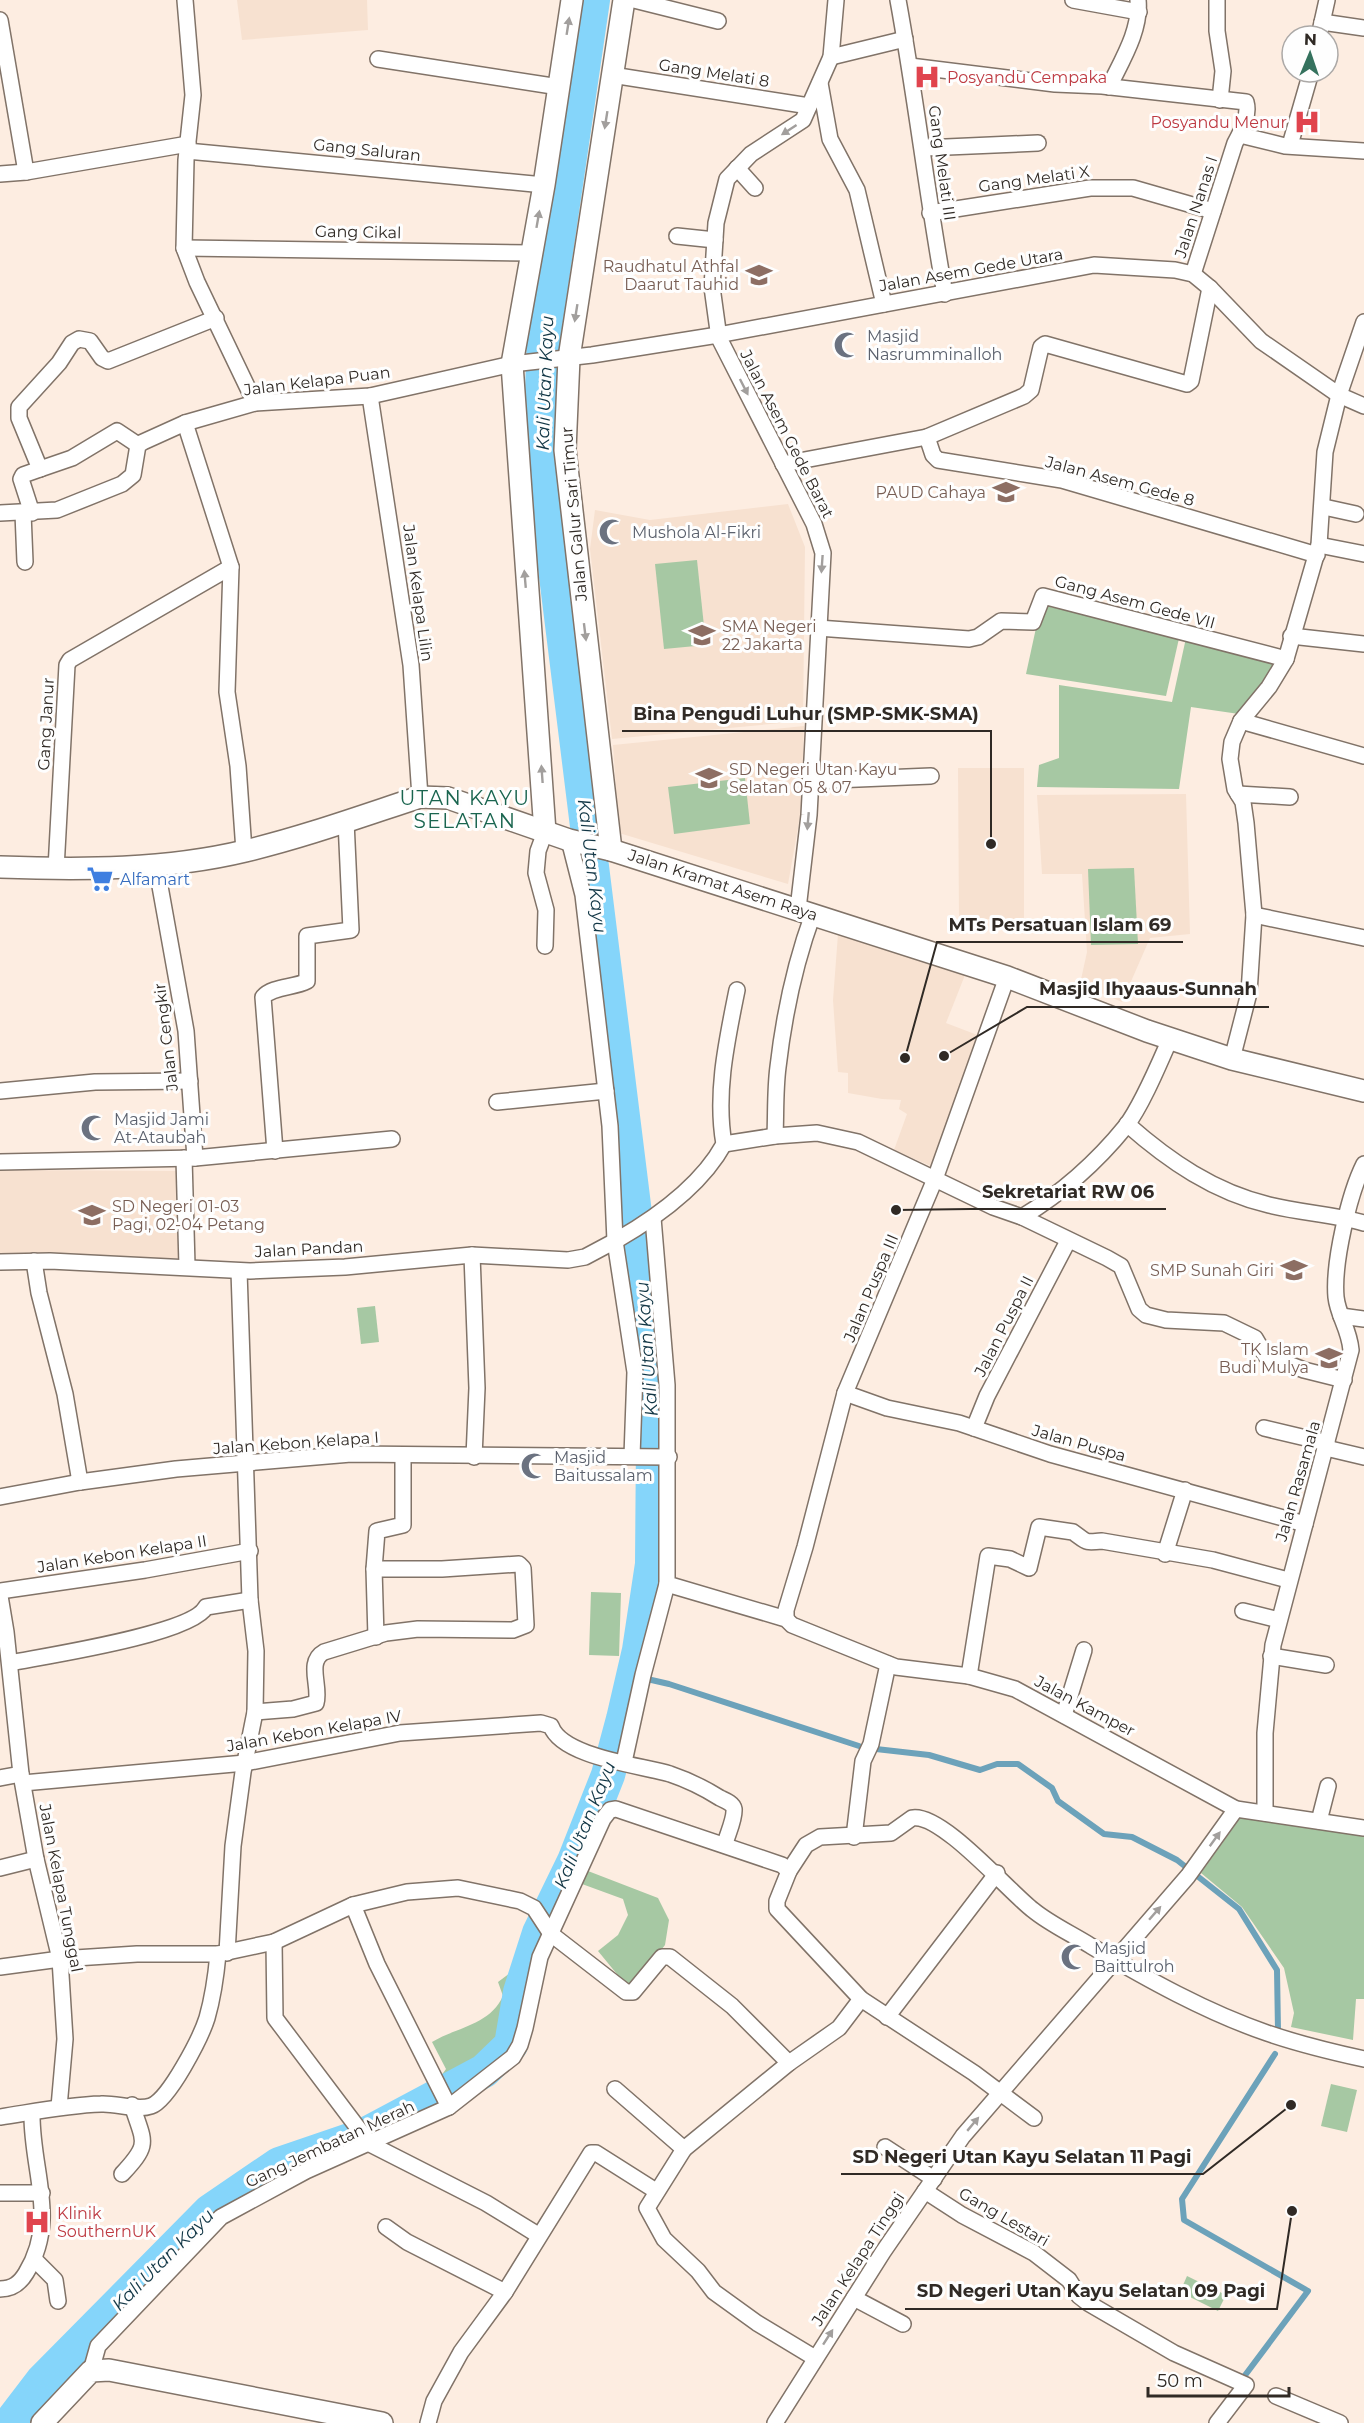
<svg xmlns="http://www.w3.org/2000/svg" width="1364" height="2423" viewBox="0 0 1364 2423" font-family="Montserrat,sans-serif">
  <style>
    .built { fill: #f7e1d0 }
    .green { fill: #a6c8a3 }
    .lines { fill: none; stroke-linecap: round; stroke-linejoin: round }
    .stream { stroke: #6ca2ba; stroke-width: 6 }
    .river { stroke: #85d5fa; stroke-width: 34 }
    .street-casing { stroke: #817368; stroke-width: 18 }
    .secondary-casing { stroke: #817368; stroke-width: 24 }
    .street { stroke: #fff; stroke-width: 15 }
    .secondary { stroke: #fff; stroke-width: 21 }
    .oneway { fill: #a29f9d }
    .labels { text-anchor: middle; dominant-baseline: central; stroke-width: 6; stroke-linejoin: round; paint-order: stroke }
    .street-label { font-size: 16px; fill: #302a25; stroke: #fefefe }
    .health-label { font-size: 16px; fill: #be3a42; stroke: #fefefe; text-anchor: start }
    .education-label { font-size: 16px; fill: #785e54; stroke: #fefefe; text-anchor: end }
    .worship-label { font-size: 16px; fill: #5b616d; stroke: #fefefe; text-anchor: start }
    .shop-label { font-size: 16px; fill: #366cbe; stroke: #fefefe; text-anchor: start }
    .water-label { font-size: 18px; font-style: italic; fill: #113645; stroke: #fefefe }
    .quarter-label { font-size: 20px; letter-spacing: 1.5px; fill: #1a654f; stroke: #fefefe }
    .leader { fill: none; stroke: #302a25; stroke-width: 2 }
    .callout-dot { fill: #302a25; stroke: #fefefe; stroke-width: 2 }
    .callout-label { font-size: 18px; text-anchor: middle; font-weight: bold; fill: #302a25; stroke: #fefefe; stroke-width: 6; stroke-linejoin: round; paint-order: stroke }
  </style>
  <rect width="100%" height="100%" fill="#fdede1"/>
  <g class="built">
    <polygon points="237,0 367,0 368,30 242,40"/>
    <polygon points="788,504 805,547 803,721 612,739 590,549 595,510 650,520"/>
    <polygon points="804,726 801,811 788,884 619,833 613,745"/>
    <polygon points="958,768 1024,768 1024,919 959,919"/>
    <polygon points="1186,794 1190,934 1150,938 1122,1002 1080,984 1087,952 1082,874 1042,874 1037,795"/>
    <polygon points="838,934 874,937 965,975 946,1023 980,1036 933,1167 894,1150 907,1114 899,1109 901,1100 882,1099 848,1093 848,1073 838,1072 833,1000"/>
    <polygon points="0,1170 182,1171 185,1258 0,1259"/>
  </g>
  <g class="green">
    <polygon points="697,560 706,645 664,649 655,564"/>
    <polygon points="1041,605 1180,634 1166,696 1026,674"/>
    <polygon points="1186,638 1275,660 1267,685 1239,714 1191,707 1179,789 1037,787 1039,765 1059,758 1059,685 1172,702"/>
    <polygon points="745,778 750,824 674,834 668,787"/>
    <polygon points="1134,868 1138,944 1091,945 1088,869"/>
    <polygon points="375,1306 379,1342 361,1344 357,1308"/>
    <polygon points="591,1592 621,1593 619,1656 589,1655"/>
    <polygon points="1243,1814 1364,1831 1364,1999 1356,1999 1353,2040 1291,2027 1294,2013 1284,1968 1242,1907 1201,1873"/>
    <polygon points="588,1871 658,1898 669,1920 665,1945 630,1990 598,1951 618,1935 628,1915 623,1899 582,1884"/>
    <path d="M523,1972C519,1986 497,2051 489,2058C476,2070 457,2079 442,2088L438,2080L446,2069L432,2042C457,2027 490,2025 503,1996L498,1982L510,1973Z"/>
    <polygon points="1331,2084 1357,2090 1347,2132 1321,2126"/>
    <polygon points="1187,2276 1226,2295 1218,2311 1180,2292"/>
  </g>
  <g class="lines">
    <g class="stream">
      <polyline points="634,1676 669,1684 859,1746"/>
      <polyline points="876,1749 929,1755 980,1770 997,1764 1018,1764 1052,1788 1058,1801 1104,1834 1132,1837 1177,1860 1239,1909 1277,1970 1278,2031"/>
      <polyline points="1240,2382 1308,2291 1184,2220 1182,2199 1275,2054"/>
    </g>
    <polyline class="river" points="10,2423 42,2381 210,2211 279,2164 364,2135 484,2071 511,2045 520,1992 539,1933 574,1861 608,1775 623,1719 639,1650 652,1564 653,1440 645,1294 540,447 544,334 593,0"/>
    <g class="street-casing">
      <g id="street">
        <polyline points="185,0 193,95 186,160 184,248 197,282 255,403"/>
        <polyline points="634,0 718,21"/>
        <path d="M898,0C916,98 927,196 945,294"/>
        <polyline points="1073,0 1139,12"/>
        <polyline points="1217,0 1217,31 1223,71 1220,100"/>
        <polyline points="0,20 26,172"/>
        <polyline points="1322,22 1364,28"/>
        <polyline points="1319,36 1327,0"/>
        <polyline points="831,57 905,39"/>
        <polyline points="378,59 559,87"/>
        <path d="M910,66L1055,84L1102,86L1246,102C1250,116 1241,132 1235,143L1193,274"/>
        <polyline points="612,75 809,106"/>
        <polyline points="820,83 830,139 857,190 884,304"/>
        <path d="M1109,87C1122,60 1141,30 1138,0"/>
        <polyline points="1240,135 1285,146 1364,151"/>
        <polyline points="1290,145 1311,72"/>
        <polyline points="924,148 1038,143"/>
        <polyline points="187,151 544,185"/>
        <polyline points="737,168 755,188"/>
        <polyline points="0,174 26,172 188,144"/>
        <polyline points="930,213 1090,188 1133,188 1213,211"/>
        <polyline points="677,236 715,240"/>
        <polyline points="184,248 532,253"/>
        <polyline points="370,396 411,665 420,797"/>
        <polyline points="185,423 231,567 227,692 238,766 244,851"/>
        <polyline points="927,437 1024,396 1031,390 1041,347 1045,344 1187,384 1191,381 1210,288"/>
        <polyline points="783,464 927,437 933,455 938,460 1062,480 1317,555"/>
        <polyline points="40,469 72,458 117,431 138,445"/>
        <polyline points="1324,507 1356,514"/>
        <polyline points="0,513 57,510 122,484 133,475 138,445 143,442 185,423 255,403 370,396 512,364 592,355 718,335 1094,265 1175,270 1193,274 1210,288 1261,341 1339,395 1364,406"/>
        <polyline points="23,513 25,562"/>
        <polyline points="32,513 21,479 23,475 40,469 19,418 19,407 59,363 72,343 79,339 90,341 102,358 108,361 216,318"/>
        <polyline points="1319,545 1364,554"/>
        <polyline points="818,628 969,639 978,637 1001,621 1033,622 1043,596 1286,659"/>
        <polyline points="1291,636 1364,644"/>
        <polyline points="1241,721 1364,756"/>
        <polyline points="810,781 931,776"/>
        <polyline points="1238,794 1290,797"/>
        <polyline points="569,840 583,895 610,1126 615,1241 635,1372 632,1456"/>
        <polyline points="156,864 186,1031 195,1158"/>
        <polyline points="56,869 67,665 70,660 231,567"/>
        <polyline points="798,909 809,815 823,553 814,524 719,338 712,287 716,223 727,179 751,154 803,120 831,57 836,0"/>
        <polyline points="1254,915 1364,938"/>
        <polyline points="545,946 546,910 536,873 538,851 545,832"/>
        <polyline points="1232,1059 1249,993 1254,915 1246,823 1243,802 1235,789 1230,759 1232,742 1241,721 1269,687 1286,659 1319,545 1325,452 1339,395 1364,322"/>
        <polyline points="0,1091 95,1082 190,1081"/>
        <polyline points="497,1102 606,1091"/>
        <path d="M1127,1124C1169,1161 1214,1192 1269,1205C1301,1213 1333,1214 1364,1223"/>
        <path d="M775,1136C776,1113 775,1090 778,1067C784,1015 795,963 813,914"/>
        <polyline points="724,1144 775,1136 817,1133 858,1142 993,1207 1022,1217 1107,1258 1121,1266 1139,1309 1146,1315 1166,1320 1224,1323 1255,1338 1265,1355 1304,1370 1344,1380"/>
        <path d="M275,1151L263,997C273,986 294,988 307,981V936L351,930L346,821"/>
        <polyline points="184,1158 187,1266"/>
        <polyline points="0,1162 195,1158 392,1139"/>
        <path d="M1022,1217C1062,1193 1096,1163 1126,1126C1142,1105 1159,1064 1170,1039"/>
        <polyline points="653,1218 667,1385 667,1584 786,1619 792,1625 896,1667 969,1676 1015,1689 1236,1809 1364,1828"/>
        <path d="M617,1240C657,1217 701,1186 724,1144C715,1093 727,1040 737,990"/>
        <polyline points="472,1255 477,1388 474,1457"/>
        <polyline points="34,1261 39,1293 65,1394 80,1482"/>
        <polyline points="0,1262 50,1261 250,1271 345,1267 472,1255 568,1260 585,1257 615,1241"/>
        <polyline points="1341,1316 1364,1319"/>
        <polyline points="845,1393 887,1408 959,1423 1050,1454 1305,1524"/>
        <polyline points="974,1428 987,1396 1068,1241"/>
        <polyline points="1264,1428 1327,1443"/>
        <polyline points="1326,1448 1364,1457"/>
        <polyline points="0,1497 80,1482 176,1469 351,1454 669,1457"/>
        <polyline points="1165,1554 1185,1490"/>
        <polyline points="0,1591 145,1570 250,1551"/>
        <polyline points="0,1596 6,1632 21,1774 36,1859 60,1959 65,2039 59,2107"/>
        <polyline points="1243,1611 1279,1620"/>
        <polyline points="786,1619 786,1610 805,1547 845,1393 935,1179 1007,977"/>
        <polyline points="376,1637 374,1569 377,1531 403,1525 403,1455"/>
        <polyline points="1271,1656 1326,1665"/>
        <path d="M10,1663C45,1656 192,1634 206,1607L250,1600"/>
        <path d="M969,1676L988,1556L1010,1559L1029,1568L1039,1527L1073,1532C1087,1542 1084,1543 1102,1541L1213,1560L1288,1580"/>
        <path d="M255,1712L293,1709L316,1703C321,1687 306,1662 324,1652L386,1633L418,1629L513,1630L526,1625L523,1568L519,1564L442,1569H374"/>
        <polyline points="1064,1715 1084,1650"/>
        <polyline points="624,1762 643,1675 667,1584"/>
        <polyline points="0,1778 21,1774"/>
        <path d="M23,1783L245,1763L400,1733L541,1723L551,1726C562,1757 640,1765 670,1774C688,1780 704,1788 720,1798C724,1800 733,1803 734,1809C735,1819 727,1835 725,1844"/>
        <path d="M1265,1813V1733L1273,1645L1351,1350C1349,1328 1338,1316 1336,1297C1333,1263 1349,1194 1364,1164"/>
        <polyline points="1319,1821 1328,1786"/>
        <polyline points="854,1837 863,1761 871,1744 888,1664"/>
        <polyline points="0,1868 36,1859"/>
        <polyline points="353,1905 377,1964 449,2107"/>
        <polyline points="274,1942 275,2018 370,2144 486,2203 538,2235"/>
        <polyline points="227,1953 233,1846 243,1772 255,1712 256,1651 250,1600 239,1271"/>
        <polyline points="0,1967 60,1959 137,1954 218,1954 274,1942 353,1905 407,1892 458,1888 520,1901 534,1908 551,1934 626,1992 633,1992 662,1957 670,1957 732,2006 789,2063"/>
        <polyline points="887,2017 997,1873"/>
        <polyline points="615,2089 684,2149"/>
        <path d="M0,2117C33,2112 67,2105 101,2104C116,2103 137,2111 151,2106C169,2100 201,2037 207,2018C213,1997 216,1976 218,1954"/>
        <path d="M1034,2118L974,2073L861,1999L777,1909V1901L789,1871L806,1845L820,1837L891,1833L912,1818C941,1812 1009,1892 1033,1910C1050,1924 1072,1934 1091,1946C1147,1979 1206,2012 1267,2033C1299,2044 1332,2052 1364,2059"/>
        <polyline points="885,2147 934,2179"/>
        <path d="M122,2174C151,2143 144,2143 132,2105"/>
        <polyline points="925,2191 962,2215 1034,2253 1069,2280 1079,2296 1088,2303 1174,2353 1246,2385 1217,2423"/>
        <polyline points="0,2193 42,2193"/>
        <polyline points="386,2227 407,2242 505,2292"/>
        <polyline points="34,2259 55,2280 58,2301"/>
        <path d="M0,2289C13,2289 20,2283 26,2273C59,2219 31,2170 32,2113"/>
        <polyline points="854,2298 903,2324"/>
        <polyline points="815,2358 757,2323 714,2292 698,2271 664,2239 647,2208 684,2149 789,2063 839,2028 861,1999"/>
        <polyline points="91,2371 98,2346 221,2217 306,2171 449,2107 513,2057 520,2045 525,2028 540,1957 603,1819 610,1810 616,1809 782,1865 789,1871"/>
        <polyline points="1276,2396 1340,2423"/>
        <polyline points="428,2423 434,2401 461,2352 505,2292 591,2153 596,2153 656,2191"/>
        <polyline points="775,2423 883,2252 963,2136 1188,1876 1236,1809"/>
      </g>
    </g>
    <g class="secondary-casing">
      <g id="secondary">
        <polyline points="545,832 512,364 544,185 572,0"/>
        <polyline points="611,850 565,450 569,358 624,0"/>
        <path d="M0,867C81,870 166,870 245,851C304,837 362,816 420,797L448,798L569,840L611,850L1007,977L1147,1031L1232,1059L1364,1091"/>
        <polyline points="42,2423 91,2371 109,2370 382,2423"/>
      </g>
    </g>
    <use href="#street" class="street"/>
    <use href="#secondary" class="secondary"/>
  </g>
  <defs><path id="oneway-solid" d="M-6-.8H1V-3.2L6.5 0L1 3.2V.8H-6Z" transform="scale(1.5)"/></defs>
  <g class="oneway">
    <use href="#oneway-solid" transform="translate(568 26) rotate(-81)"/>
    <use href="#oneway-solid" transform="translate(606 120) rotate(99)"/>
    <use href="#oneway-solid" transform="translate(789 130) rotate(147)"/>
    <use href="#oneway-solid" transform="translate(538 219) rotate(-80)"/>
    <use href="#oneway-solid" transform="translate(576 313) rotate(99)"/>
    <use href="#oneway-solid" transform="translate(744 387) rotate(63)"/>
    <use href="#oneway-solid" transform="translate(822 564) rotate(94)"/>
    <use href="#oneway-solid" transform="translate(525 579) rotate(-95)"/>
    <use href="#oneway-solid" transform="translate(585 632) rotate(83)"/>
    <use href="#oneway-solid" transform="translate(542 774) rotate(-94)"/>
    <use href="#oneway-solid" transform="translate(808 821) rotate(95)"/>
    <use href="#oneway-solid" transform="translate(1215 1839) rotate(-54)"/>
    <use href="#oneway-solid" transform="translate(1155 1913) rotate(-49)"/>
    <use href="#oneway-solid" transform="translate(973 2124) rotate(-50)"/>
    <use href="#oneway-solid" transform="translate(828 2337) rotate(-57)"/>
  </g>
  <defs>
    <g id="hospital-bare" transform="scale(2.07)"><path d="M-5-5h3v3.5h4V-5h3V5h-3V1.5h-4V5h-3Z" fill="#e0444e" stroke="#fefefe" stroke-width="2.5" paint-order="stroke"/></g>
    <g id="school-bare" transform="scale(2.07)"><path d="M0-5L7-2L0 1L-7-2ZM-4 1L0 2.5L4 1V4Q0 6-4 4Z" fill="#8d6e63" stroke="#fefefe" stroke-width="2.5" paint-order="stroke"/></g>
    <g id="mosque-bare" transform="scale(2.07)"><path d="M3.5-4.9A6 6 0 1 0 3.5 4.9A5 5 0 1 1 3.5-4.9Z" fill="#6b7280" stroke="#fefefe" stroke-width="2.5" paint-order="stroke"/></g>
    <g id="supermarket-bare" transform="scale(2.07)"><path d="M-6-5.5h2.5l.6 2H6L4.5 2H-2.5L-4.4-4H-6ZM-1.5 3.2a1.3 1.3 0 1 0 .1 0ZM3 3.2a1.3 1.3 0 1 0 .1 0Z" fill="#3f7fe0" stroke="#fefefe" stroke-width="2.5" paint-order="stroke"/></g>
  </defs>
  <g fill-rule="evenodd">
    <use href="#hospital-bare" x="927" y="77"/>
    <use href="#hospital-bare" x="1307" y="122"/>
    <use href="#school-bare" x="759" y="275"/>
    <use href="#mosque-bare" x="847" y="345"/>
    <use href="#school-bare" x="1006" y="492"/>
    <use href="#mosque-bare" x="612" y="532"/>
    <use href="#school-bare" x="702" y="635"/>
    <use href="#school-bare" x="709" y="778"/>
    <use href="#supermarket-bare" x="100" y="879"/>
    <use href="#mosque-bare" x="94" y="1128"/>
    <use href="#school-bare" x="92" y="1215"/>
    <use href="#school-bare" x="1294" y="1270"/>
    <use href="#school-bare" x="1329" y="1358"/>
    <use href="#mosque-bare" x="534" y="1466"/>
    <use href="#mosque-bare" x="1074" y="1957"/>
    <use href="#hospital-bare" x="37" y="2222"/>
  </g>
  <g class="labels">
    <g class="street-label">
      <text transform="translate(714 73) rotate(9)">Gang Melati 8</text>
      <text transform="translate(367 150) rotate(6)">Gang Saluran</text>
      <text transform="translate(942 163) rotate(82)">Gang Melati III</text>
      <text transform="translate(1034 179) rotate(-8)">Gang Melati X</text>
      <text transform="translate(1196 207) rotate(-72)">Jalan Nanas I</text>
      <text transform="translate(358 232) rotate(1)">Gang Cikal</text>
      <text transform="translate(971 270) rotate(-10)">Jalan Asem Gede Utara</text>
      <text transform="translate(317 381) rotate(-7)">Jalan Kelapa Puan</text>
      <text transform="translate(787 434) rotate(63)">Jalan Asem Gede Barat</text>
      <text transform="translate(1120 481) rotate(15)">Jalan Asem Gede 8</text>
      <text transform="translate(574 514) rotate(-95)">Jalan Galur Sari Timur</text>
      <text transform="translate(418 593) rotate(82)">Jalan Kelapa Lilin</text>
      <text transform="translate(1135 602) rotate(15)">Gang Asem Gede VII</text>
      <text transform="translate(46 724) rotate(-87)">Gang Janur</text>
      <text transform="translate(723 885) rotate(18)">Jalan Kramat Asem Raya</text>
      <text transform="translate(166 1037) rotate(-97)">Jalan Cengkir</text>
      <text transform="translate(309 1249) rotate(-3)">Jalan Pandan</text>
      <text transform="translate(871 1288) rotate(-67)">Jalan Puspa III</text>
      <text transform="translate(1004 1326) rotate(-63)">Jalan Puspa II</text>
      <text transform="translate(296 1443) rotate(-4)">Jalan Kebon Kelapa I</text>
      <text transform="translate(1079 1443) rotate(16)">Jalan Puspa</text>
      <text transform="translate(1298 1481) rotate(-74)">Jalan Rasamala</text>
      <text transform="translate(122 1554) rotate(-9)">Jalan Kebon Kelapa II</text>
      <text transform="translate(1085 1706) rotate(28)">Jalan Kamper</text>
      <text transform="translate(314 1731) rotate(-10)">Jalan Kebon Kelapa IV</text>
      <text transform="translate(61 1888) rotate(79)">Jalan Kelapa Tunggal</text>
      <text transform="translate(330 2144) rotate(-25)">Gang Jembatan Merah</text>
      <text transform="translate(1004 2217) rotate(30)">Gang Lestari</text>
      <text transform="translate(858 2259) rotate(-57)">Jalan Kelapa Tinggi</text>
    </g>
    <g class="health-label">
      <text x="947" y="77">Posyandu Cempaka</text>
      <text x="1287" y="122" text-anchor="end">Posyandu Menur</text>
      <text x="57" y="2213">Klinik<tspan x="57" dy="18">SouthernUK</tspan></text>
    </g>
    <g class="education-label">
      <text x="739" y="266">Raudhatul Athfal<tspan x="739" dy="18">Daarut Tauhid</tspan></text>
      <text x="986" y="492">PAUD Cahaya</text>
      <text x="722" y="626" text-anchor="start">SMA Negeri<tspan x="722" dy="18">22 Jakarta</tspan></text>
      <text x="729" y="769" text-anchor="start">SD Negeri Utan Kayu<tspan x="729" dy="18">Selatan 05 &amp; 07</tspan></text>
      <text x="112" y="1206" text-anchor="start">SD Negeri 01-03<tspan x="112" dy="18">Pagi, 02-04 Petang</tspan></text>
      <text x="1274" y="1270">SMP Sunah Giri</text>
      <text x="1309" y="1349">TK Islam<tspan x="1309" dy="18">Budi Mulya</tspan></text>
    </g>
    <g class="worship-label">
      <text x="867" y="336">Masjid<tspan x="867" dy="18">Nasrumminalloh</tspan></text>
      <text x="632" y="532">Mushola Al-Fikri</text>
      <text x="114" y="1119">Masjid Jami<tspan x="114" dy="18">At-Ataubah</tspan></text>
      <text x="554" y="1457">Masjid<tspan x="554" dy="18">Baitussalam</tspan></text>
      <text x="1094" y="1948">Masjid<tspan x="1094" dy="18">Baittulroh</tspan></text>
    </g>
    <g class="shop-label">
      <text x="120" y="879">Alfamart</text>
    </g>
    <g class="water-label">
      <text transform="translate(545 383) rotate(-88)">Kali Utan Kayu</text>
      <text transform="translate(592 866) rotate(83)">Kali Utan Kayu</text>
      <text transform="translate(647 1349) rotate(-94)">Kali Utan Kayu</text>
      <text transform="translate(585 1825) rotate(-68)">Kali Utan Kayu</text>
      <text transform="translate(163 2260) rotate(-45)">Kali Utan Kayu</text>
    </g>
    <g class="quarter-label">
      <text x="465" y="798">UTAN KAYU<tspan x="465" dy="23">SELATAN</tspan></text>
    </g>
  </g>
  <path class="leader" d="M991 844L991 731H622M905 1058L937 942H1183M944 1056L1027 1007H1269M896 1210L970 1209H1166M1291 2105L1203 2174H841M1292 2211L1277 2309H905"/>
  <g class="callout-dot">
    <circle cx="991" cy="844" r="6"/>
    <circle cx="905" cy="1058" r="6"/>
    <circle cx="944" cy="1056" r="6"/>
    <circle cx="896" cy="1210" r="6"/>
    <circle cx="1291" cy="2105" r="6"/>
    <circle cx="1292" cy="2211" r="6"/>
  </g>
  <g class="callout-label">
    <text x="806" y="720">Bina Pengudi Luhur (SMP-SMK-SMA)</text>
    <text x="1060" y="931">MTs Persatuan Islam 69</text>
    <text x="1148" y="995">Masjid Ihyaaus-Sunnah</text>
    <text x="1068" y="1198">Sekretariat RW 06</text>
    <text x="1022" y="2163">SD Negeri Utan Kayu Selatan 11 Pagi</text>
    <text x="1091" y="2297">SD Negeri Utan Kayu Selatan 09 Pagi</text>
  </g>
  <g transform="translate(1310 54) rotate(2)"><circle r="28" fill="#fefefe" stroke="#aca9a7" stroke-width="1.5"/>
  <path d="M0-4.5L10 22L0 15L-10 22Z" fill="#35725e"/>
  <text y="-9" font-size="16" font-weight="bold" text-anchor="middle" fill="#302a25">N</text>
  </g>
  <path d="M1148 2387v9h141v-9" fill="none" stroke="#302a25" stroke-width="3"/>
  <text x="1157" y="2387" font-size="18" fill="#302a25" stroke="#fefefe" stroke-width="4.5" paint-order="stroke">50 m</text>
</svg>
